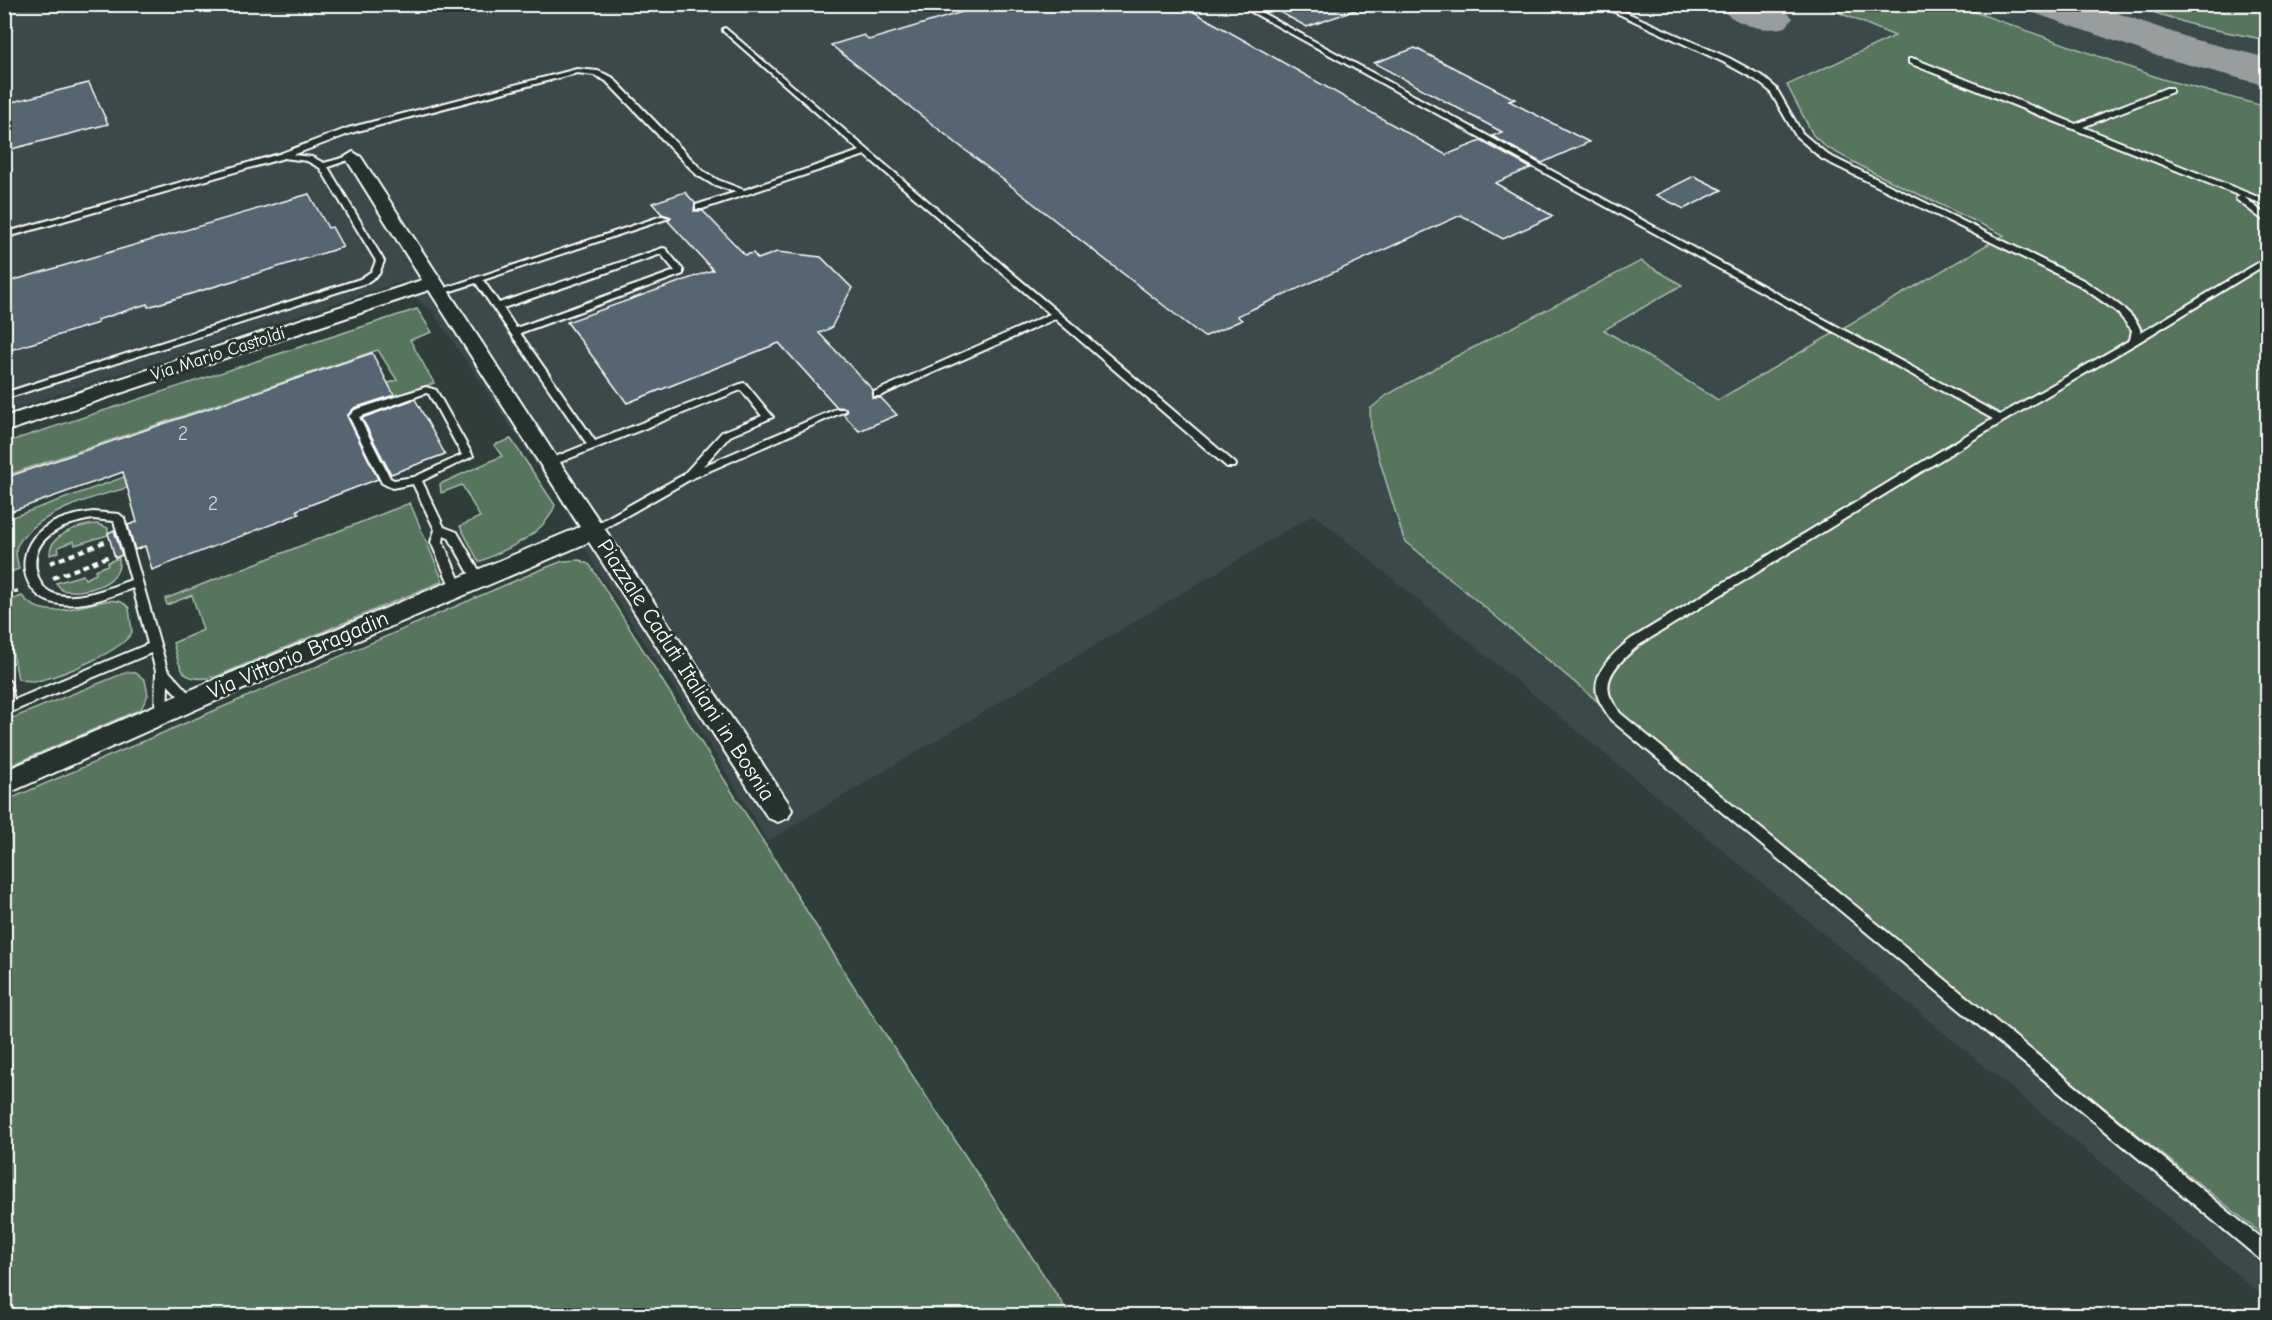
<svg xmlns="http://www.w3.org/2000/svg" width="2272" height="1320" viewBox="0 0 2272 1320" font-family="'Comic Neue',sans-serif">
  <style>
    .built { fill: #3a494b }
    .green { fill: #57745b; stroke: #abbaad; stroke-width: 1.5 }
    .lines { fill: none; stroke-linecap: round; stroke-linejoin: round }
    .taxiway { fill: #979e9d; fill-rule: evenodd }
    .building { fill: #546571; stroke: #fff; stroke-width: 1.5 }
    .lane-casing { stroke: #fff; stroke-width: 4 }
    .street-casing { stroke: #fff; stroke-width: 4 }
    .path { stroke: #fff; stroke-width: 4; stroke-dasharray: 6 4.5; stroke-linecap: butt }
    .lane { fill: #26332d; fill-rule: evenodd }
    .street { fill: #26332d; fill-rule: evenodd }
    .labels { text-anchor: middle; dominant-baseline: central; stroke-width: 6; stroke-linejoin: round; paint-order: stroke }
    .far-street-label { font-size: 18px; fill: #fff; stroke: #26332d }
    .number-label { font-size: 20px; fill: #d4d8dc }
    .street-label { font-size: 22px; fill: #fff; stroke: #26332d }
  </style>
  <rect width="100%" height="100%" fill="#2f3d3b"/>
  <filter id="ink" filterUnits="userSpaceOnUse"><feTurbulence type="fractalNoise" baseFrequency=".0167" numOctaves="2"/><feDisplacementMap in="SourceGraphic" scale="12" xChannelSelector="R" yChannelSelector="G"/><feConvolveMatrix kernelMatrix="1 2 1 2 8 2 1 2 1" color-interpolation-filters="sRGB"/></filter>
  <g filter="url(#ink)">
    <polygon class="built" points="4,5 2267,5 2267,1299 1314,514 768,841 685,704 595,567 564,506 431,309 424,306 403,281 5,412"/>
    <g class="green">
      <polygon points="1821,5 1955,5 2162,79 2267,107 2267,1238 1615,716 1404,540 1371,432 1370,409 1387,395 1453,358 1641,261 1682,285 1604,330 1718,400 2004,235 1870,171 1826,147 1813,135 1787,85 1895,36"/>
      <polygon points="2131,5 2267,5 2267,40 2196,26"/>
      <polygon points="417,309 432,332 410,340 434,383 321,423 293,418 397,380 378,350 5,476 4,443"/>
      <path d="M511,439L555,505C545,535 505,550 479,562L460,526L480,517L462,485L441,493L440,484L502,456L494,445Z"/>
      <path d="M127,476V488C95,496 34,514 17,546C14,553 18,562 19,569L5,574L4,520Z"/>
      <path d="M410,503L443,581L215,677C181,683 181,671 173,643L203,630L192,595L167,605L165,599Z"/>
      <path d="M97,524L108,528V535L75,545L74,541L58,547L59,552L50,555C49,534 80,525 97,524Z"/>
      <path d="M119,558C123,585 82,595 62,590L56,583L83,575L85,579L96,574L95,570L108,565V562Z"/>
      <polygon points="580,560 590,565 853,985 1070,1315 5,1315 5,801 540,570 563,561"/>
      <path d="M22,596C54,634 111,582 129,608L132,632C123,651 62,675 41,680C33,682 26,681 18,679L5,616V602Z"/>
      <polygon points="127,672 136,673 145,680 148,695 141,709 5,768 5,721"/>
    </g>
    <g class="lines">
      <g class="taxiway">
        <path d="M1717,4C1741,4 1778,0 1793,18L1786,27C1764,33 1731,24 1717,4Z"/>
        <polygon points="2028,4 2092,4 2192,39 2268,58 2268,86 2160,57 2034,13"/>
      </g>
    </g>
    <g class="building">
      <polygon points="989,4 1180,4 1446,155 1481,141 1531,168 1495,183 1553,216 1503,239 1461,215 1237,316 1242,320 1204,337 831,45 864,35 869,40"/>
      <polygon points="1265,4 1360,4 1361,8 1307,27"/>
      <polygon points="1415,48 1515,99 1509,101 1589,142 1542,163 1492,136 1502,132 1374,63"/>
      <polygon points="89,83 108,124 4,151 4,104"/>
      <polygon points="1694,176 1722,190 1684,209 1656,195"/>
      <polygon points="685,192 695,203 694,211 703,211 745,255 753,253 758,259 777,252 821,257 852,288 831,328 819,333 873,390 872,398 881,398 897,415 859,431 843,414 847,412 846,408 837,407 779,343 627,403 567,322 713,270 668,221 671,217 662,214 652,203"/>
      <polygon points="309,194 328,228 332,227 343,247 148,307 147,304 97,320 98,323 4,352 4,283"/>
      <polygon points="372,353 394,395 354,408 347,416 378,479 297,510 299,514 152,570 145,546 135,550 128,525 137,522 123,472 4,514 4,478"/>
      <polygon points="415,399 445,454 391,474 362,418"/>
      <polygon points="114,530 122,555 115,558 108,533"/>
    </g>
    <g class="lines">
      <g class="lane-casing">
        <g id="lane">
          <path d="M1237,4H1246L2000,415L2130,340L2132,330L2116,311L2079,285L1822,159L1796,136L1770,91L1756,80L1723,62L1597,4H1607L1729,58L1762,76L1776,88L1802,133L1828,155L2085,281C2100,292 2139,314 2141,333L2268,257V263L2137,343L2004,421L1639,645C1625,657 1602,675 1610,696C1612,702 1617,707 1620,713L2268,1244V1263L2262,1261L1611,720C1606,711 1599,703 1597,694C1592,671 1616,651 1631,639L1993,419Z"/>
          <polygon points="725,28 1235,463 1236,465 1235,467 1227,467 1055,319 880,396 874,396 874,392 1050,314 865,155 702,209 696,209 696,205 736,192 712,184 697,175 606,81 594,75 577,73 354,132 293,155 312,157 324,163 353,155 357,157 328,167 384,261 379,274 366,283 4,399 4,393 360,279 372,271 376,261 320,168 307,161 284,158 4,238 4,233 279,154 348,128 577,69 598,71 612,77 703,171 718,180 744,190 860,151 723,31 723,29"/>
          <polygon points="1909,59 1915,59 2076,124 2166,88 2172,88 2172,92 2083,127 2268,201 2268,206 2244,197 2268,217 2268,224 2237,200 2236,198 2240,196 1909,63"/>
          <path d="M662,216L669,218L483,280L499,303L663,248L666,249L683,270V274L520,333L595,441L743,383L746,384L773,417L730,436L703,466L836,409H844L845,411L691,479L593,535L588,531L589,528L683,475L722,432L762,416L741,390L553,465H545L544,463L545,461L587,444L476,283L438,295L433,292ZM661,254L675,271L516,328L503,308Z"/>
          <path d="M426,387L436,390L473,456L422,481L444,527L457,532L484,579L482,582H474L449,538L444,536L443,542L463,588L457,592L451,588L431,542L435,530L413,484L392,488L382,483L349,416L355,410ZM426,393L429,394L462,455L414,477L394,480L390,478L359,417Z"/>
          <path d="M93,512L119,514L124,518L167,669L196,701L194,704H186L168,685L167,714L165,717H157L155,714L156,671L151,653L4,715V677L10,682L14,700L148,644L133,588C111,596 85,607 60,604C25,601 13,558 37,534C52,519 73,515 93,512ZM93,519L114,521L131,580C109,588 82,600 58,595C48,593 41,586 38,577C26,539 61,524 93,519Z"/>
        </g>
      </g>
      <g class="street-casing">
        <polygon id="street" points="353,152 361,157 557,458 788,802 792,810 788,818 778,822 768,818 589,542 199,708 4,795 4,771 181,694 580,527 429,290 4,432 4,417 422,280 345,157"/>
      </g>
      <g class="path">
        <polyline points="50,563 107,541"/>
        <polyline points="53,578 110,556"/>
        <polyline points="4,596 18,591"/>
      </g>
      <use href="#lane" class="lane"/>
      <use href="#street" class="street"/>
    </g>
  </g>
  <g class="labels">
    <g class="far-street-label">
      <text transform="translate(218 354) rotate(-18)">Via Mario Castoldi</text>
    </g>
    <g class="number-label">
      <text x="183" y="433">2</text>
      <text x="213" y="503">2</text>
    </g>
    <g class="street-label">
      <text transform="translate(298 655) rotate(-23)">Via Vittorio Bragadin</text>
      <text transform="translate(686 670) rotate(57)">Piazzale Caduti Italiani in Bosnia</text>
    </g>
  </g>
  <rect width="2272" height="1320" fill="none" stroke="#26332d" stroke-width="24"/>
  <rect x="12" y="12" width="2248" height="1296" fill="none" stroke="#fff" stroke-width="2" filter="url(#ink)"/>
</svg>
